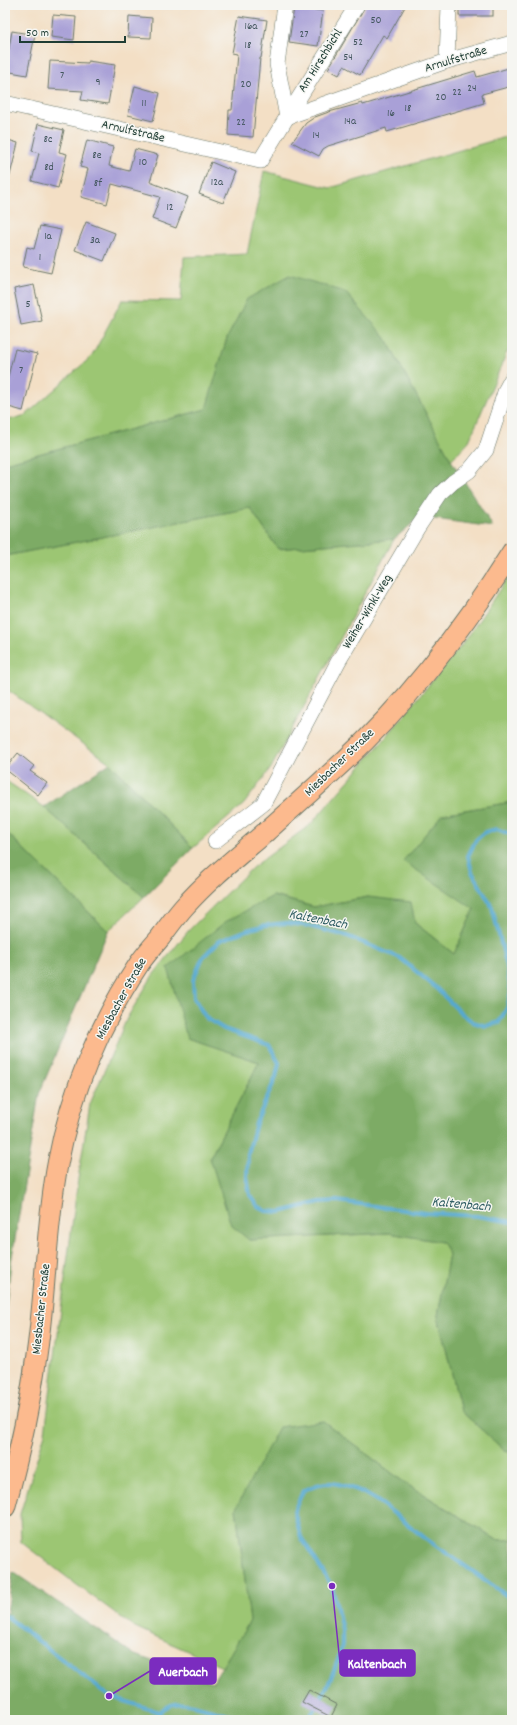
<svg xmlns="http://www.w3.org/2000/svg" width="517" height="1725" viewBox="0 0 517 1725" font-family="Dekko,sans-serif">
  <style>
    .green { fill: #9cc673; stroke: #5e8254 }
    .forest { fill: #7dab65; stroke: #4e744c }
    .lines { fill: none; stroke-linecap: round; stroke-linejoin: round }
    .stream { stroke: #54a9d0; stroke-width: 4 }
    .building { fill: #a9a0d7 }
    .minor-casing { stroke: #697667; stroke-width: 16 }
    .major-casing { stroke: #697667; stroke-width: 22 }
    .minor { stroke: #fff; stroke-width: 15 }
    .major { stroke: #fcba8e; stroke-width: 20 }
    .labels { text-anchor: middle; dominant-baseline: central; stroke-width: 3; stroke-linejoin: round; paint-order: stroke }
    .number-label { font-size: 11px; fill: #42565d }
    .street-label { font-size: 13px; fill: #1f3d34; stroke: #f6f6f2 }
    .water-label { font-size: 14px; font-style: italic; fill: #2f5d63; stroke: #f6f6f2 }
    .leader { fill: none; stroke: #7b2cbf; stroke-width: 1.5 }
    .callout-dot { fill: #7b2cbf; stroke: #f6f6f2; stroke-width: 1.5 }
    .callout { fill: #7b2cbf; stroke: #7b2cbf; stroke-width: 1.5 }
    .callout-label { font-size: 14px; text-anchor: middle; font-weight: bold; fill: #fff }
  </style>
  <rect width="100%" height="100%" fill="#f6f6f2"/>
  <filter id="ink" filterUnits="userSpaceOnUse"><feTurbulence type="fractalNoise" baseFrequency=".025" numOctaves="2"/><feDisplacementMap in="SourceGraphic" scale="8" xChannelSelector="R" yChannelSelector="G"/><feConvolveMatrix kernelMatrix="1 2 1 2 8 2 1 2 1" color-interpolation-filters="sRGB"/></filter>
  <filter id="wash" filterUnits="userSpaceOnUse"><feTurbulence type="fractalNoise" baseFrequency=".012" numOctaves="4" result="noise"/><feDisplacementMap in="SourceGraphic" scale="16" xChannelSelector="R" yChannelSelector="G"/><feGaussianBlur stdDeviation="0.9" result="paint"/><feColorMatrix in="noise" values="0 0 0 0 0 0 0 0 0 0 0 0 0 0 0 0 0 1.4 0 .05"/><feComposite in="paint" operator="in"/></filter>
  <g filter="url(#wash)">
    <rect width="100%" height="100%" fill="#f3dfc5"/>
    <g class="green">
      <polygon points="512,135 512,350 507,352 469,441 451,460 385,337 227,338 207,409 5,463 5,421 26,415 92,356 122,300 181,301 184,257 247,254 264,171 330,188"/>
      <polygon points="250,508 278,549 394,539 271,768 244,804 193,848 110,763 5,688 5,556"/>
      <polygon points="512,571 512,802 442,814 474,909 454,954 415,923 368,897 314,907 274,896 187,1038 259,1062 210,1158 249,1240 389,1233 442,1242 449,1254 438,1316 461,1411 505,1451 512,1453 512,1540 497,1540 405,1483 323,1421 236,1508 250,1621 222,1667 133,1626 77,1585 21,1542 20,1514 45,1433 78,1179 90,1104 127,1018 153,975 189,930 252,868 311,824 387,736 465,641"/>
      <polygon points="5,780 44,807 144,897 108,931 5,831"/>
    </g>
    <g class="forest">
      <polygon points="290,275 345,292 385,337 451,460 493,527 420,517 394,539 278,549 250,508 5,556 5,463 206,409 227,338 247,299"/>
      <polygon points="110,763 193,848 144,897 44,807"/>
      <polygon points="512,802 512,1453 505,1451 461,1411 438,1316 449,1254 442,1242 389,1233 249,1240 231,1225 210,1158 259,1062 187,1038 168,968 225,922 273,896 314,907 368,897 411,902 415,923 454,954 474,909 403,861 442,814"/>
      <polygon points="5,831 108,931 39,1094 11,1263 5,1314"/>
      <polygon points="323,1421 405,1483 497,1540 512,1540 512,1720 5,1720 5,1626 13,1572 135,1655 213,1682 250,1621 236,1508 279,1427"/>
    </g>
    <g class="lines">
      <g class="stream">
        <polyline points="512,835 497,829 485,832 476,840 468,856 472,872 492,907 507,967 511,992 507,1008 499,1022 486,1026 473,1022 461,1013 435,987 400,958 347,936 308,926 287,923 266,925 247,930 219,941 203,957 193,980 194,998 206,1018 224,1029 269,1045 279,1063 276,1077 256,1123 248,1154 247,1177 250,1195 258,1206 266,1211 280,1212 320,1202 337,1201 426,1213 477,1216 512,1222"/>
        <polyline points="5,1615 109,1696 159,1712"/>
        <path d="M155,1720C167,1694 195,1705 216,1711C227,1714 239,1717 250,1720"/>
        <path d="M308,1720L328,1685L338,1660L342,1645V1630L332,1586L301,1537L294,1511L303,1491C315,1485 324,1481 338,1484C373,1491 397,1517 425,1538C454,1559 484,1578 512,1600"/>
      </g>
    </g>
    <g id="blocks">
      <g class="building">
        <polygon points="366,5 406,5 387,38 383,35 360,75 344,66 339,75 328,69"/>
        <rect x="459" y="5" width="34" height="11"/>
        <polygon points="294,7 323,11 318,46 289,42"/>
        <polygon points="53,15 76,17 74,40 51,37"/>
        <polygon points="129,16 152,18 151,38 128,37"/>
        <polygon points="239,16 267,20 261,58 260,58 253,137 228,135 229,110 232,110 237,54 232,53"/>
        <polygon points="12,31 35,35 27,75 5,71"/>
        <polygon points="50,61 88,63 88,61 115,65 108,104 81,100 83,91 48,89"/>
        <polygon points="512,67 512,86 482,94 484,103 387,132 386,128 328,146 323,149 319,156 292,142 306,123 315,117 329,112 362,103 363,105 475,71 477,77"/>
        <polygon points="135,86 160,93 153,121 128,115"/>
        <polygon points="38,124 64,130 59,152 67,154 58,188 32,181 39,153 32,151"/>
        <polygon points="5,139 18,143 9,179 5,179"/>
        <polygon points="87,140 113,147 109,166 129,171 135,149 158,155 150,182 188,197 176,228 152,219 160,197 112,184 107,204 81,197 88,169 80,167"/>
        <polygon points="211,162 235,172 223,203 199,194"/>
        <polygon points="86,222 115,233 104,261 75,250"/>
        <polygon points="40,226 61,230 51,273 23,267 27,247 34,249"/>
        <polygon points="34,285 42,321 21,325 14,289"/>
        <polygon points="15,349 37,354 23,411 5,406 5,388"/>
        <polygon points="18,753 34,766 30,771 47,783 38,795 5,769"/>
        <polygon points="309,1690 337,1705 331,1717 302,1702"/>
      </g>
    </g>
  </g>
  <g filter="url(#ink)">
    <use href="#blocks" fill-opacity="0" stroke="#697667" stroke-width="1"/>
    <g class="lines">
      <g class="minor-casing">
        <g id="minor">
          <polyline points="447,61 449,5"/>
          <polyline points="5,103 260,161 287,117 277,64 285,5"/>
          <polyline points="287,117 447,61 512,43"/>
          <polyline points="287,117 357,5"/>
          <polyline points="215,841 263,804 338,662 418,527 440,494 453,482 469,471 486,450 506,389 512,378"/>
        </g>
      </g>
      <g class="major-casing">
        <path id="major" d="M5,1507C19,1456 30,1405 37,1352C46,1289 46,1224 58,1162C71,1092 100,1023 139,964C145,955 153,946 160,938C168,927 176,916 184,907C207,881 233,860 259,838C287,813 315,788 343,762C409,701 464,628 512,552"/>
      </g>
      <use href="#minor" class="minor"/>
      <use href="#major" class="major"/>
    </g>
  </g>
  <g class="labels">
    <g class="number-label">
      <text x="376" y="21">50</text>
      <text x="251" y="27">16a</text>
      <text x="304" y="35">27</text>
      <text x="358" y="43">52</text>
      <text x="248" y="46">18</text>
      <text x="348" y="58">54</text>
      <text x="62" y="76">7</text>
      <text x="98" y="83">9</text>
      <text x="246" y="85">20</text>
      <text x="472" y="89">24</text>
      <text x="457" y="93">22</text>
      <text x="441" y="98">20</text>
      <text x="144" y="104">11</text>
      <text x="408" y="109">18</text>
      <text x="391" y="114">16</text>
      <text x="350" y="122">14a</text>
      <text x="241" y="123">22</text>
      <text x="316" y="136">14</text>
      <text x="48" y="140">8c</text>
      <text x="97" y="156">8e</text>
      <text x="143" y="163">10</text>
      <text x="49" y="168">8d</text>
      <text x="217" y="183">12a</text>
      <text x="98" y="184">8f</text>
      <text x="170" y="208">12</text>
      <text x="48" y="237">1a</text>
      <text x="95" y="241">3a</text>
      <text x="40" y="258">1</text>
      <text x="28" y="305">5</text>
      <text x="21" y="371">7</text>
    </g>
    <g class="street-label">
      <text transform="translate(456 60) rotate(-17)">Arnulfstraße</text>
      <text transform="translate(321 61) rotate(-58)">Am Hirschbichl</text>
      <text transform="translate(133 132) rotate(13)">Arnulfstraße</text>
      <text transform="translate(368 612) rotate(-59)">Weiher-Winkl-Weg</text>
      <text transform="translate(340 763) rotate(-44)">Miesbacher Straße</text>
      <text transform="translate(122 999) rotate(-61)">Miesbacher Straße</text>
      <text transform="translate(42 1309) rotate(-84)">Miesbacher Straße</text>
    </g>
    <g class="water-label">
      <text transform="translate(318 920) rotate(11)">Kaltenbach</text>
      <text transform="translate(461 1205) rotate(5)">Kaltenbach</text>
    </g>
  </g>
  <path class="leader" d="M332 1586L340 1663M109 1696L150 1671"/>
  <g class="callout-dot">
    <circle cx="332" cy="1586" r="4"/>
    <circle cx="109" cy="1696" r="4"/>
  </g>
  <g class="callout">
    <rect x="340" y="1650" width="75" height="26" rx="4"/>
    <rect x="150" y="1658" width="66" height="26" rx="4"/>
  </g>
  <g class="callout-label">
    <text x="377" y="1668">Kaltenbach</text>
    <text x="183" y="1676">Auerbach</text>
  </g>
  <rect width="517" height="1725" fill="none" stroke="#f6f6f2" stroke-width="20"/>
  <path d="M20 36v6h105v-6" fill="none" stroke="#1f3d34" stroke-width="2"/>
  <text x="26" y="36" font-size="12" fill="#1f3d34" stroke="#f6f6f2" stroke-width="3" paint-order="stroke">50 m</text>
</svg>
